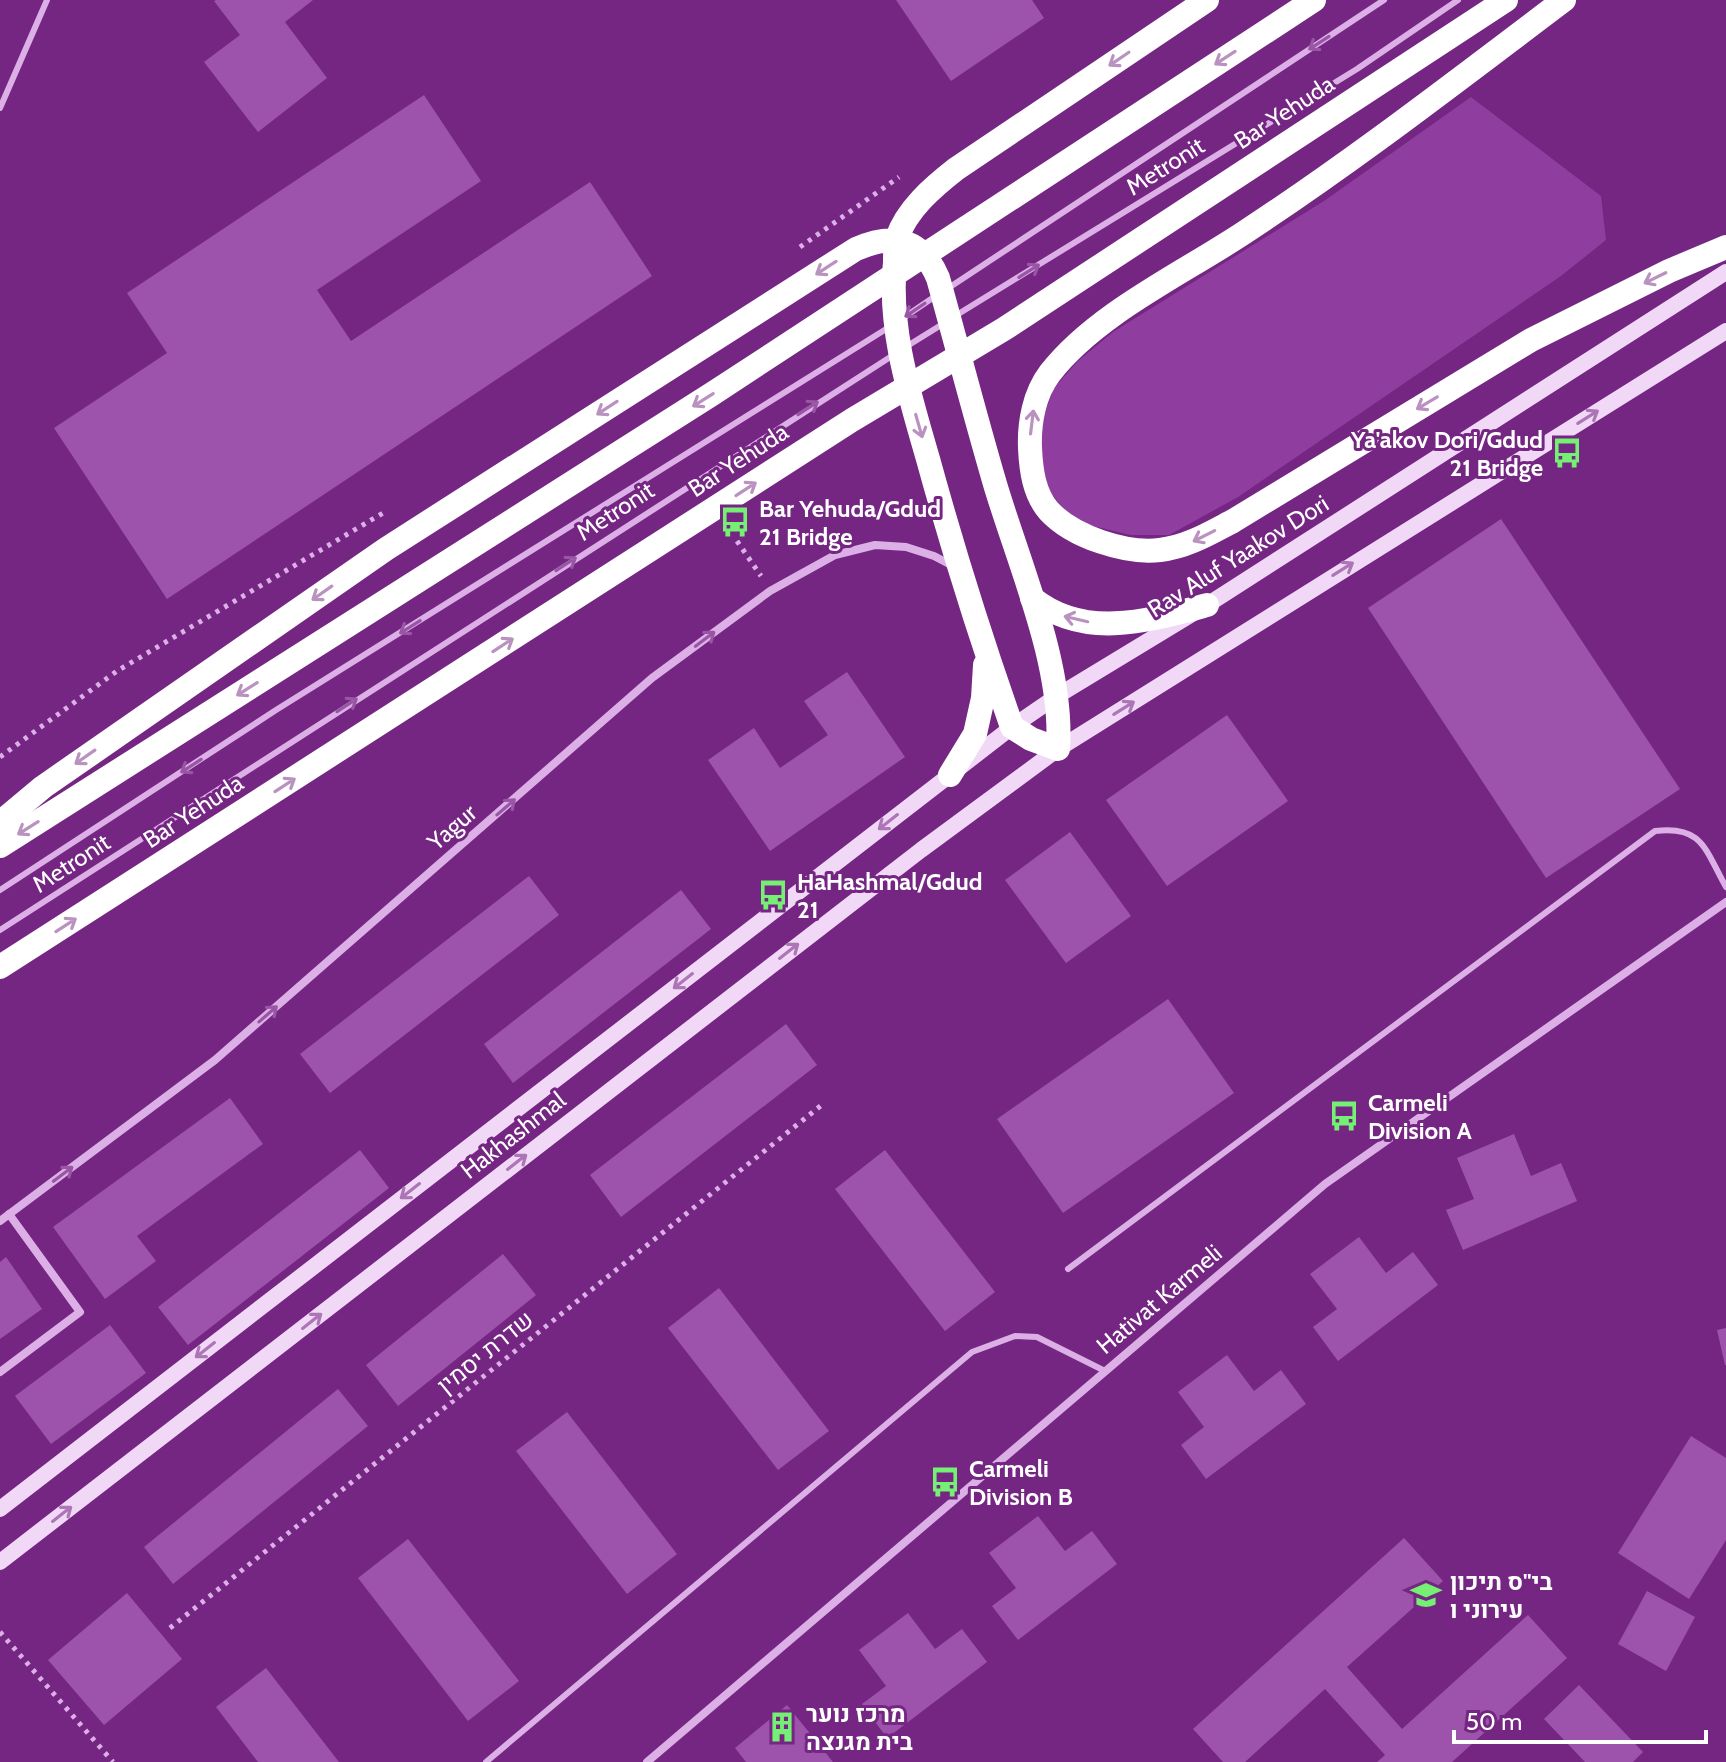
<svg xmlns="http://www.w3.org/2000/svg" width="1726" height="1762" viewBox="0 0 1726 1762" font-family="Cabin,Heebo,sans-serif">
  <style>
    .green { fill: #8f3ea0 }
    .building { fill: #9d53ac }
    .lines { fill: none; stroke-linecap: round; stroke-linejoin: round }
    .path { stroke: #ddafe7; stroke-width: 5; stroke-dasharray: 4 6; stroke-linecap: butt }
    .lane { stroke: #ddafe7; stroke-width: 6 }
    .street { stroke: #ddafe7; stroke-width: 8 }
    .secondary { stroke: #f1d8f6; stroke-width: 16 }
    .highway { stroke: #fff; stroke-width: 24 }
    .oneway { stroke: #9956a5 }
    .oneway2 { stroke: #ba92c0 }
    .oneway3 { stroke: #ac76b6 }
    .labels { text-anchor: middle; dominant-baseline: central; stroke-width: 6; stroke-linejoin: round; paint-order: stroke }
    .street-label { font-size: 24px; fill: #fff; stroke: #742682 }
    .poi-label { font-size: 24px; font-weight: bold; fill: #fff; stroke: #742682; text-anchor: start }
  </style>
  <rect width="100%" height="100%" fill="#742682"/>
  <polygon class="green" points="1471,97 1601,196 1606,240 1561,276 1238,497 1169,535 1131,535 1084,524 1064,509 1048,490 1039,445 1044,415 1054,388 1078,361 1113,332 1324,201"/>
  <g class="building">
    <polygon points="216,0 313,0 285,22 327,78 258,132 204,62 240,35 214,1"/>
    <polygon points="896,0 1032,0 1044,18 951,81"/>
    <polygon points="424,95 481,181 317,290 351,341 590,182 652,276 167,599 54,428 167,353 127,293"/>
    <polygon points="1501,519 1680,789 1546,878 1368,608"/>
    <polygon points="847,672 905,757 770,851 708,760 754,728 780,768 828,735 804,701"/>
    <polygon points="1227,715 1288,801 1167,886 1106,800"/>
    <polygon points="1070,832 1131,916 1066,963 1005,880"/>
    <polygon points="529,876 559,915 330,1093 300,1054"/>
    <polygon points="681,890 711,929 513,1083 484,1044"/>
    <polygon points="1168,999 1234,1093 1063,1213 997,1119"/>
    <polygon points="786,1024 817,1065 621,1217 590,1175"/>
    <polygon points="230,1098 263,1144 137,1236 156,1261 105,1299 53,1227"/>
    <polygon points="1514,1134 1531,1176 1561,1163 1577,1201 1463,1250 1446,1210 1474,1199 1457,1158"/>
    <polygon points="360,1150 389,1188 188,1345 158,1307"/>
    <polygon points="885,1150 995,1292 945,1331 835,1189"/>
    <polygon points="1359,1237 1386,1273 1413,1252 1438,1285 1338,1361 1313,1327 1337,1309 1310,1274"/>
    <polygon points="503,1254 536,1295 398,1406 366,1365"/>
    <polygon points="6,1257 42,1309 0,1339 0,1262"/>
    <polygon points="719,1288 829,1431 778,1470 668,1328"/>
    <polygon points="110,1325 146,1373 51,1444 15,1396"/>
    <polygon points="1726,1328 1726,1365 1725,1365 1717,1330"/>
    <polygon points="1227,1355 1254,1391 1281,1370 1306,1404 1206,1479 1181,1445 1204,1427 1178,1392"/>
    <polygon points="338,1389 368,1426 173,1584 144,1547"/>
    <polygon points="567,1412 677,1554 627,1594 516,1451"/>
    <polygon points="1691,1436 1726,1458 1726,1540 1689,1599 1618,1553"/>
    <polygon points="1038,1516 1065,1551 1092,1531 1117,1564 1018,1640 992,1606 1016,1588 989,1553"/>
    <polygon points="1404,1538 1443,1581 1347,1667 1402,1729 1528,1615 1567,1658 1452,1762 1377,1762 1385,1755 1325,1689 1245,1762 1223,1762 1193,1729"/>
    <polygon points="408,1539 519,1681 468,1721 358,1578"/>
    <polygon points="1647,1591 1695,1617 1666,1671 1618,1644"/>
    <polygon points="127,1593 182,1659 104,1725 48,1660"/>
    <polygon points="908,1613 935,1649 962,1629 987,1662 887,1738 862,1704 886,1686 859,1650"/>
    <polygon points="266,1668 339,1762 258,1762 216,1707"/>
    <polygon points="1579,1685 1643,1752 1633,1762 1585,1762 1544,1719"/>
    <polygon points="787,1705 833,1762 746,1762 735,1748"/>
  </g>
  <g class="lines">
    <g class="path">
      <polyline points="800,247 899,177"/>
      <polyline points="737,541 761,576"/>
      <polyline points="0,757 117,671 383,513"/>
      <polyline points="170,1628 823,1104"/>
      <polyline points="0,1632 113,1762"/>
    </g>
    <g class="lane">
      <polyline points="0,108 47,0"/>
      <polyline points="947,289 1384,0"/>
      <polyline points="955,316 1357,69 1458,0"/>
      <polyline points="903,318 937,295"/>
      <polyline points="904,348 946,322"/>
      <polyline points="0,890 276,710 891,326"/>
      <polyline points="0,930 895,354"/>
      <path d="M1068,1269L1655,831C1703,825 1705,850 1726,887"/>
      <polyline points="486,1762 972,1352 1015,1336 1037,1337 1105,1371"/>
    </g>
    <g class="street">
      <polyline points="0,1221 215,1060 652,678 770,591 835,555 875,545 906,547 934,556 955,567"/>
      <polyline points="0,1372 80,1312 9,1214"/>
      <polyline points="647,1762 1325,1184 1726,902"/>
    </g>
    <g class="secondary">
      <polyline points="0,1509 1012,727 1057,696 1207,605 1726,272"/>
      <polyline points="0,1562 921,850 1058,749 1726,331"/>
    </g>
    <g class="highway">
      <path d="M1564,0C1459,79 1355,160 1245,232C1182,274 1097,313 1050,373C1034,394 1029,423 1030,448C1031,470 1034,494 1049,511C1073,537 1126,554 1160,550C1187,547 1210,533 1233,521L1531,340L1669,271L1726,247"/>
      <path d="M1032,598C1084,640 1148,621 1207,605"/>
      <polyline points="950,775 975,734 983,698 985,665"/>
      <path d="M0,823L43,787L386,549L856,249C893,233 921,238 938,278C957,346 975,416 995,484C1019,565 1064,665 1058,749L1031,739L1012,727C981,639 953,550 928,459C910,396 888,329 895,262C895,255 895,245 897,238C907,209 933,187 956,169L1207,0"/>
      <polyline points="0,846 712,394 1314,0"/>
      <polyline points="0,967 852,420 1004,329 1506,0"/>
    </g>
  </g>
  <defs><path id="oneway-shaft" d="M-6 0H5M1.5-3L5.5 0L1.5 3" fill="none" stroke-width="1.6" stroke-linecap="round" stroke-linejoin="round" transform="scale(2)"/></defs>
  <g class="oneway">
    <use href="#oneway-shaft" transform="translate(1319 43) rotate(147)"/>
    <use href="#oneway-shaft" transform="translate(1029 271) rotate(-32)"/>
    <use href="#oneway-shaft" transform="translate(915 310) rotate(146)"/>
    <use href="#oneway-shaft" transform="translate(808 408) rotate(-33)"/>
    <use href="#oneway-shaft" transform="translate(566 564) rotate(-33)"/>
    <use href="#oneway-shaft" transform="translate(410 627) rotate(148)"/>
    <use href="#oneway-shaft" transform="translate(705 639) rotate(-37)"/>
    <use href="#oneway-shaft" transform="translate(347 705) rotate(-33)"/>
    <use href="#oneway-shaft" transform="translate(191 766) rotate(147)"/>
    <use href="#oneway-shaft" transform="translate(506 807) rotate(-41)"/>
    <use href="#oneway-shaft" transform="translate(268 1014) rotate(-41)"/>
    <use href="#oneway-shaft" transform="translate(63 1174) rotate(-37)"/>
  </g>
  <g class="oneway2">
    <use href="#oneway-shaft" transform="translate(1225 58) rotate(147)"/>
    <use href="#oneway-shaft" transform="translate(1119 59) rotate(146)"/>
    <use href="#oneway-shaft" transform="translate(826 268) rotate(147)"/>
    <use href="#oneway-shaft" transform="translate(1655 278) rotate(154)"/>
    <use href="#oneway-shaft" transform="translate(703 400) rotate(148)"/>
    <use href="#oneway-shaft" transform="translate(1427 403) rotate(149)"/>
    <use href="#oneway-shaft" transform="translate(607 408) rotate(147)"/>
    <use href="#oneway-shaft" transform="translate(1032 422) rotate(-83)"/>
    <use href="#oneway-shaft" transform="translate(919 426) rotate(74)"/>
    <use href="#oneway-shaft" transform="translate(746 489) rotate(-33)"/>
    <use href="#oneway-shaft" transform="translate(1204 536) rotate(153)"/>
    <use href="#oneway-shaft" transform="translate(322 593) rotate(145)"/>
    <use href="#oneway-shaft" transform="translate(1076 619) rotate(-167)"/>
    <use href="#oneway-shaft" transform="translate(503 645) rotate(-33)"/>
    <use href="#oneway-shaft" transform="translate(247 689) rotate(148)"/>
    <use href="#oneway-shaft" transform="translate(85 757) rotate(145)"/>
    <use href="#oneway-shaft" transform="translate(285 785) rotate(-33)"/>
    <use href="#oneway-shaft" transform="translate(28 828) rotate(148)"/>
    <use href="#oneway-shaft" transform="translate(66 925) rotate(-33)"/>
  </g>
  <g class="oneway3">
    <use href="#oneway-shaft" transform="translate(1588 417) rotate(-32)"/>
    <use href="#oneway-shaft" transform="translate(1343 569) rotate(-32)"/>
    <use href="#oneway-shaft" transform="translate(1124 708) rotate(-32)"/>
    <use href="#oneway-shaft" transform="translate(888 822) rotate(142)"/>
    <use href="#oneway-shaft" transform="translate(789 951) rotate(-38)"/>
    <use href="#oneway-shaft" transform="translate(683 981) rotate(142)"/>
    <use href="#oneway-shaft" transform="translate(517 1162) rotate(-38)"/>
    <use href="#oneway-shaft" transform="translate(410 1191) rotate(142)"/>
    <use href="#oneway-shaft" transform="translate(312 1321) rotate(-38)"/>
    <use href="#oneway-shaft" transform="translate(205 1350) rotate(142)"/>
    <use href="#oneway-shaft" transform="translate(62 1514) rotate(-38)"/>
  </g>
  <defs>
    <g id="bus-bare" transform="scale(2.4)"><path d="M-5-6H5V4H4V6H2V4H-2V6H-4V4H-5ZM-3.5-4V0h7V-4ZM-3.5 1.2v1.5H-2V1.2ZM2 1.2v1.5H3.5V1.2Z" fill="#75ef74" stroke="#742682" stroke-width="2.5" paint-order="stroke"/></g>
    <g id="school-bare" transform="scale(2.4)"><path d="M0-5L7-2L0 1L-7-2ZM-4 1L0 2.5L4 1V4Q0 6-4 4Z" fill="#75ef74" stroke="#742682" stroke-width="2.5" paint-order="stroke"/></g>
    <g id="building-bare" transform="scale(2.4)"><path d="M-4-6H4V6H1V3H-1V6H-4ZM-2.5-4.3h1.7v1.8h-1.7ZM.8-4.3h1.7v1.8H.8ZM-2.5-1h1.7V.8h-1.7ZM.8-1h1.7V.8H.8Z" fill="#75ef74" stroke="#742682" stroke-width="2.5" paint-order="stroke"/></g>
  </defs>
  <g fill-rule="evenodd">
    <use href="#bus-bare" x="1567" y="453"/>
    <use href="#bus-bare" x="735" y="522"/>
    <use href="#bus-bare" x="773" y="895"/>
    <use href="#bus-bare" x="1344" y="1116"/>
    <use href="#bus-bare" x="945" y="1482"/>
    <use href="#school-bare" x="1426" y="1595"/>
    <use href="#building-bare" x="782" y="1727"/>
  </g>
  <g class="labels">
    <g class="street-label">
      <text transform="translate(1284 112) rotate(-33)">Bar Yehuda</text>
      <text transform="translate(1165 166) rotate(-32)">Metronit</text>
      <text transform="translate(738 460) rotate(-33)">Bar Yehuda</text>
      <text transform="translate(615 511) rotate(-33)">Metronit</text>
      <text transform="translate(1238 556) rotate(-32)">Rav Aluf Yaakov Dori</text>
      <text transform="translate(193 811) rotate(-33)">Bar Yehuda</text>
      <text transform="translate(452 827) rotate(-41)">Yagur</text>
      <text transform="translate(71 863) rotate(-33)">Metronit</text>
      <text transform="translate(513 1135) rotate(-38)">Hakhashmal</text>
      <text transform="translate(1159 1299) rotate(-40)">Hativat Karmeli</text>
      <text transform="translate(485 1352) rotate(-39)">שדרת יסמין</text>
    </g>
    <g class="poi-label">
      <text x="1543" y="439" text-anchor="end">Ya'akov Dori/Gdud<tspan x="1543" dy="28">21 Bridge</tspan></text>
      <text x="759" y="508">Bar Yehuda/Gdud<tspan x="759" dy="28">21 Bridge</tspan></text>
      <text x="797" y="881">HaHashmal/Gdud<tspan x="797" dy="28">21</tspan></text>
      <text x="1368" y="1102">Carmeli<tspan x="1368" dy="28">Division A</tspan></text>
      <text x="969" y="1468">Carmeli<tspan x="969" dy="28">Division B</tspan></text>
      <text x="1450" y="1581">בי"ס תיכון<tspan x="1450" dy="28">עירוני ו</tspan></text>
      <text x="806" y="1713">מרכז נוער<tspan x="806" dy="28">בית מגנצה</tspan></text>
    </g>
  </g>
  <path d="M1454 1730v12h252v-12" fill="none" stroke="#ffffff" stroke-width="4"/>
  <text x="1466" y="1730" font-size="24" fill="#ffffff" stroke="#742682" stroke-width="6" paint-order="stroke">50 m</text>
</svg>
